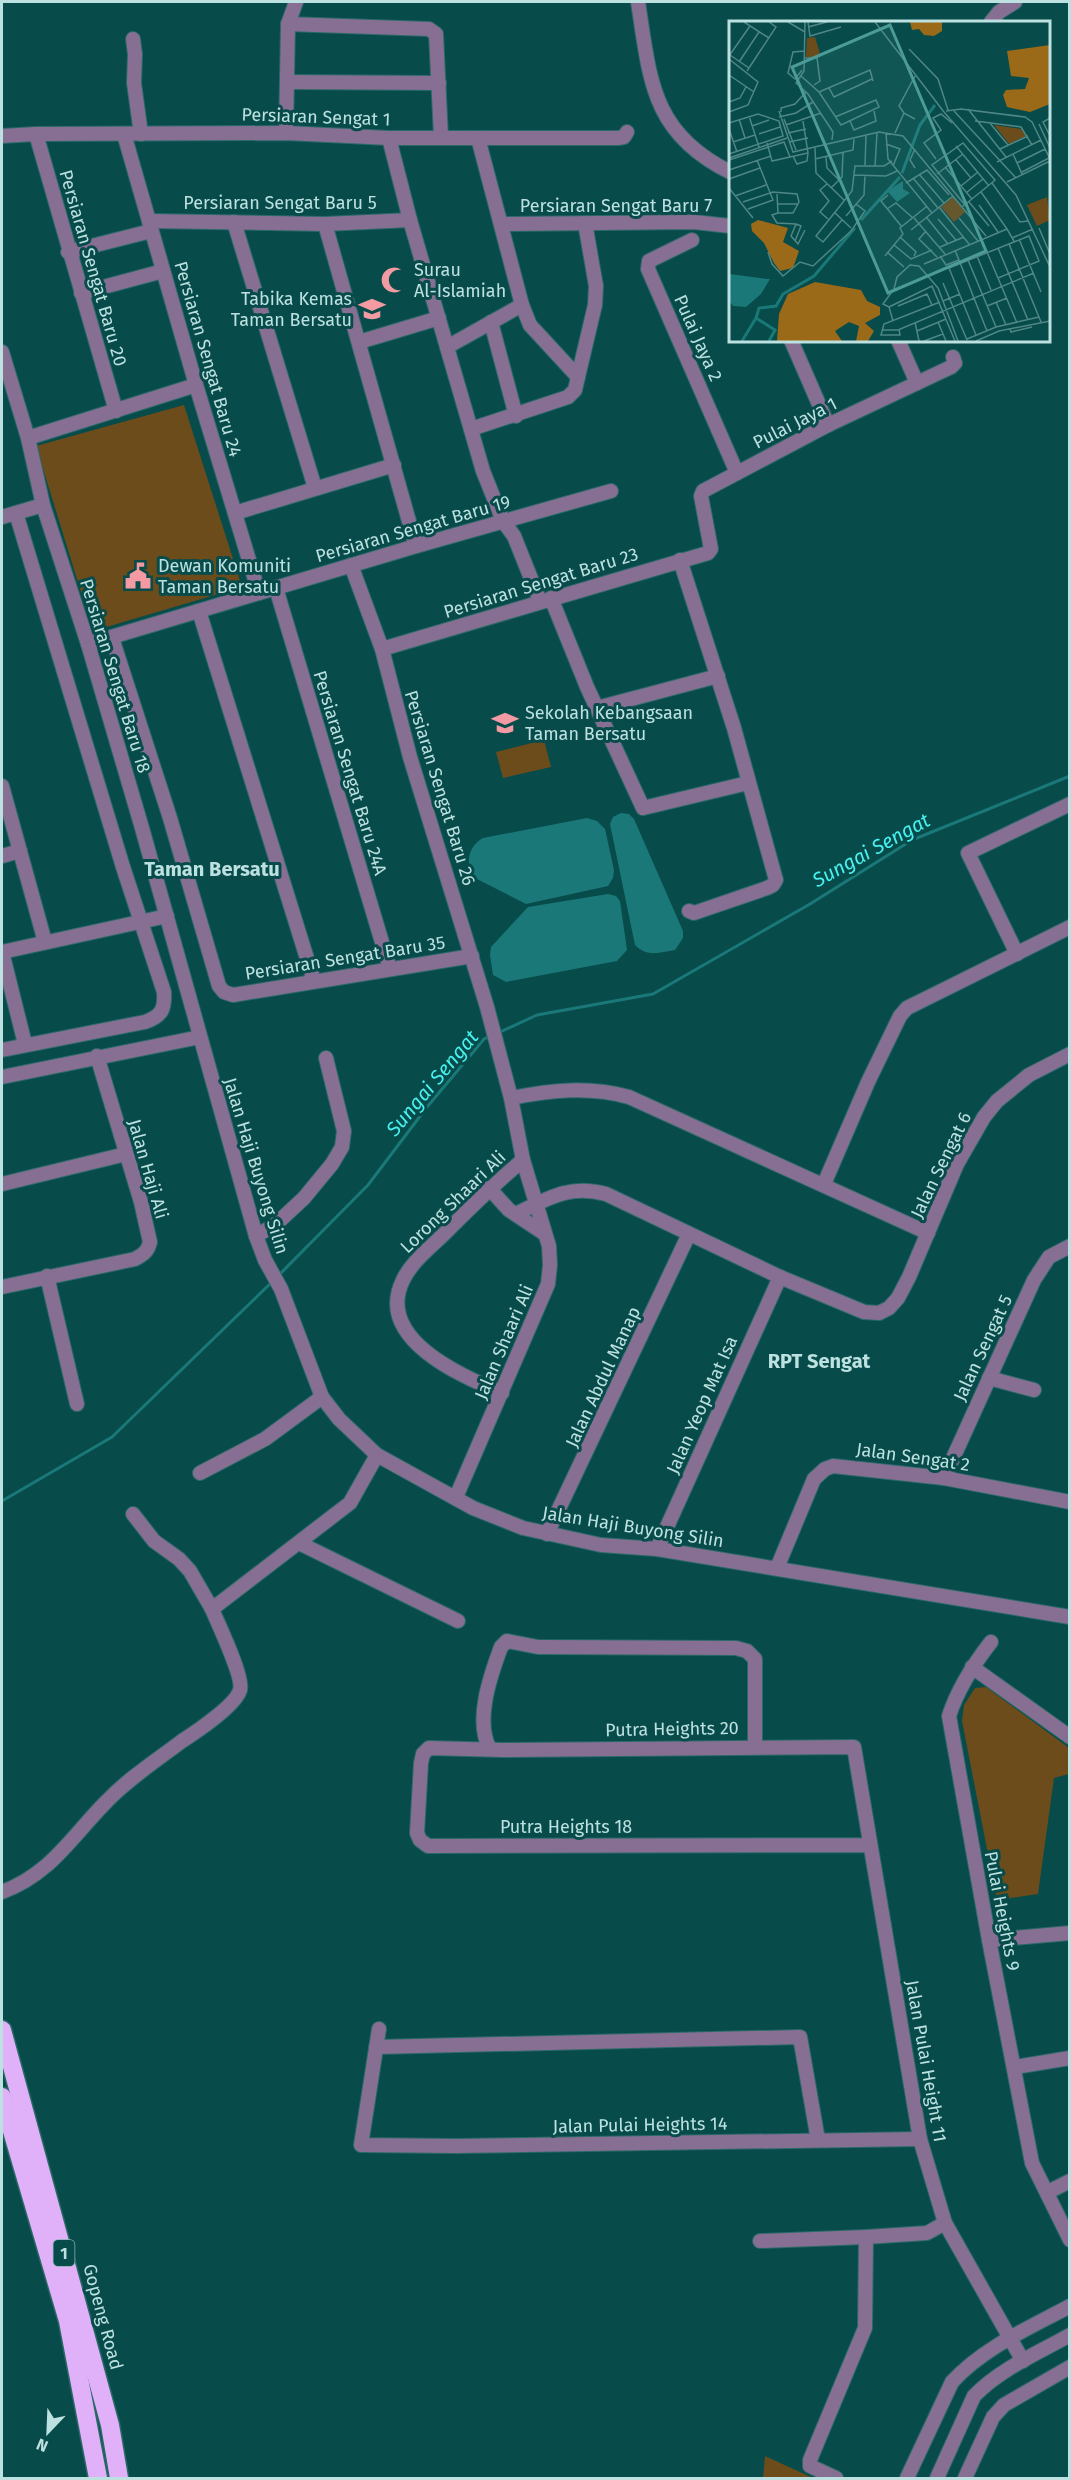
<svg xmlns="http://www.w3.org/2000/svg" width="1071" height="2480" viewBox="0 0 1071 2480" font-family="'Fira Sans',sans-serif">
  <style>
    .green { fill: #6c4c1b }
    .water { fill: #1a7978 }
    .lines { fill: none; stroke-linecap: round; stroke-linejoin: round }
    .stream { stroke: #1a7978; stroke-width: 3 }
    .minor-casing { stroke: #2b6968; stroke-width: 16 }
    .highway-casing { stroke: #2b6968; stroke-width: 21 }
    .minor { stroke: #876f94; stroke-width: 14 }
    .highway { stroke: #e0b1f9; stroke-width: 18 }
    .labels { text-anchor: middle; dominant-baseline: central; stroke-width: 6; stroke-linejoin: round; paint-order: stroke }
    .shield { fill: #074b4a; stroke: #86b4b3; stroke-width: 1.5 }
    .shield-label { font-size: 16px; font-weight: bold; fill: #bce1e0 }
    .street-label { font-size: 18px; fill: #bce1e0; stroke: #074b4a }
    .poi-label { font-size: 18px; fill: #bce1e0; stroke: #074b4a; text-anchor: start }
    .water-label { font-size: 20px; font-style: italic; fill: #48f1ef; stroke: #074b4a }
    .neighbourhood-label { font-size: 20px; font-weight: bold; fill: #bce1e0; stroke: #074b4a }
    .inset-river { fill: none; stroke: #1a7978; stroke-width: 3 }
    .inset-road { fill: none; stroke: #4f8786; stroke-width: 1.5 }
    .view { fill: #4c9b96; fill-opacity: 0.15; stroke: #4c9b96; stroke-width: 3 }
    .inset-edge { fill: none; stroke: #bce1e0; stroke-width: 3 }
  </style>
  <rect width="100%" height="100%" fill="#074b4a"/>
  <g class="green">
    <polygon points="184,405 242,587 93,631 36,446"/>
    <polygon points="544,740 551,767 503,778 496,752"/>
    <polygon points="986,1687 1069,1748 1069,1774 1054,1778 1038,1894 997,1900 962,1721 964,1705 975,1688"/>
    <polygon points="765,2456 813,2478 763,2478"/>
  </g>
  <g class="water">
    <path d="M621,813L629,814L634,819L683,931V938L675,950C659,953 647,957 635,945L610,824L613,817Z"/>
    <path d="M587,818L597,821L605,829L614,870L613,878L608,886L526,904L477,879C464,866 467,847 483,838Z"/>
    <polygon points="608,894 616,896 620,901 627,950 617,961 506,982 493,975 490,955 491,947 528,907"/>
  </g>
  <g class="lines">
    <g class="stream">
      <polyline points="498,1033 537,1015 653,994 810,904 912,840 1070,776"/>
      <polyline points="278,1276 368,1185 427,1107 484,1039 492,1035"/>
      <polyline points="2,1501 112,1437 273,1281"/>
    </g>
    <g class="minor-casing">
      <g id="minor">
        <path d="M638,2C650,79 651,133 730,172"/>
        <polyline points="991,22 999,12 1015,2"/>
        <polyline points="288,24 429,29 436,34 441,137"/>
        <polyline points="133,39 135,54 134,83 141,134"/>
        <polyline points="287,82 439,83"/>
        <polyline points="286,133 288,24 296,2"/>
        <polyline points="36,134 116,411"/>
        <polyline points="124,134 196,385 259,593"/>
        <polyline points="2,136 36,134 286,133 389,138 618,138 624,137 627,132"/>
        <polyline points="389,138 410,220 483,471 503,521 514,536 540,601"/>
        <polyline points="149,221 325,224 410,220"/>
        <polyline points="234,222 315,488"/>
        <polyline points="325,224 416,546"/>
        <polyline points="501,224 694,222 730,226"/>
        <polyline points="692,240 649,261 648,269 737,473"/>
        <polyline points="68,252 151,231"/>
        <polyline points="81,293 163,271"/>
        <polyline points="491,322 516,416"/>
        <polyline points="791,340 828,425"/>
        <polyline points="898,340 917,383"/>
        <polyline points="359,342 439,318"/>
        <polyline points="447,347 522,305"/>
        <polyline points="2,352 28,438 43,505 88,644 142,828 256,1236 265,1260 281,1289 322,1397 339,1419 377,1455 473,1508 523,1528 601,1545 657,1549 1070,1617"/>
        <polyline points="578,377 595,305 596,286 585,223"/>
        <polyline points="471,429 568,397 575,390 578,377 530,325 522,305 478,138"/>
        <polyline points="28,438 196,385"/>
        <polyline points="235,513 394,465"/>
        <polyline points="2,517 43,505"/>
        <polyline points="680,560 734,728 776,880 773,885 767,888 694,913 689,911"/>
        <polyline points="351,565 382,649 410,757 487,1007 511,1098 523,1160 549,1246 550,1265 548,1284 456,1497"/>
        <polyline points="276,588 390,969"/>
        <polyline points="551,598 587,687 643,808 748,783"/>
        <polyline points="199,611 314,981"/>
        <polyline points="112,638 170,818 219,986 224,992 233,995 472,956"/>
        <polyline points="88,644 416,546 611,491"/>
        <polyline points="382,649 708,553 711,549 701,496 703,491 828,425 951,367 955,363 953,357"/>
        <polyline points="597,708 718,676"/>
        <polyline points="2,786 45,942"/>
        <polyline points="2,856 20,851"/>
        <polyline points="2,952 167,916"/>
        <polyline points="2,952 25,1044"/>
        <polyline points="1017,954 968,853 1070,804"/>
        <path d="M2,1050L145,1022C162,1016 165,1009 164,992L123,867L16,513"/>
        <polyline points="2,1077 200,1037"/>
        <path d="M511,1098C552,1090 589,1086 629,1097L928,1233"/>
        <polyline points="2,1184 126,1154"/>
        <polyline points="824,1184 868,1082 900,1016 907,1008 1070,927"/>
        <polyline points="489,1188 509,1210 545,1234"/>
        <path d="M516,1214C548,1198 570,1184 606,1194L780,1277L864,1312L879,1313L889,1308L898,1298L909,1277L957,1164L984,1117L997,1101L1029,1075L1070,1054"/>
        <polyline points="256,1236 276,1224 304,1198 332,1164 342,1147 344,1131 326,1058"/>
        <polyline points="47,1276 77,1404"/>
        <path d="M2,1287L135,1259C144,1254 148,1251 150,1242L141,1202L97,1056"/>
        <polyline points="989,1378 1034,1390"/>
        <path d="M502,1393C462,1376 374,1339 403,1280C412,1261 431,1247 446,1232C471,1207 495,1183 523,1160"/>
        <polyline points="200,1473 265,1439 322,1397"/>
        <polyline points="944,1478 1034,1280 1049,1257 1070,1246"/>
        <polyline points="133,1514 154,1541 179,1559 190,1571 212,1609 350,1503 377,1455"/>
        <polyline points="547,1534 689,1234"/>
        <polyline points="299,1543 458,1621"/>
        <polyline points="657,1549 780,1277"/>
        <polyline points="777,1568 814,1479 825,1469 833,1466 944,1478 1070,1502"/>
        <path d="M991,1642C973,1665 958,1688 949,1716L989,1940L1032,2163L1070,2240"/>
        <polyline points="972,1667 1070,1737"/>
        <path d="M490,1749C474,1721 491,1674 501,1647L507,1641L538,1647L736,1648L747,1651L755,1659V1746"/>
        <polyline points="870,1845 428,1846 420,1840 417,1833 421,1763 423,1754 429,1748 503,1750 854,1747 920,2139 945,2223 1023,2361"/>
        <path d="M2,1892C51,1874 72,1836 107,1801C129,1778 157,1760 182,1741C196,1732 236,1705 240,1690C244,1677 218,1624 212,1609"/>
        <polyline points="989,1940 1070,1933"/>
        <polyline points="379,2029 361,2145 455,2146 920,2139"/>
        <polyline points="376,2047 800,2037 818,2140"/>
        <polyline points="1015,2067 1070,2058"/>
        <polyline points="1048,2192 1070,2181"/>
        <polyline points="760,2241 866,2237"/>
        <polyline points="836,2478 810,2466 810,2460 865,2328 866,2237 927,2233 945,2223"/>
        <path d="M907,2478L952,2382C983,2348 1029,2328 1070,2306"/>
        <path d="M937,2478L974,2396C1000,2369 1038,2353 1070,2335"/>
        <polyline points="965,2478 993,2417 1004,2405 1070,2367"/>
      </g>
    </g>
    <g class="highway-casing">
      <g id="highway">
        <polyline points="2,2030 110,2425 119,2478"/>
        <polyline points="2,2097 68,2321 98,2478"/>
      </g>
    </g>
    <use href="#minor" class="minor"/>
    <use href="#highway" class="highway"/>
  </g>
  <defs>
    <g id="mosque-bare" transform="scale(2.07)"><path d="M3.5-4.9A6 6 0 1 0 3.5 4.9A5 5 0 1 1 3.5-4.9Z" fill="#f49aa2" stroke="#074b4a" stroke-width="2.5" paint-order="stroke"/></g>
    <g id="school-bare" transform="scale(2.07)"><path d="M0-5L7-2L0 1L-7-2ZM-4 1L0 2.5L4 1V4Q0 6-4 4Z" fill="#f49aa2" stroke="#074b4a" stroke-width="2.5" paint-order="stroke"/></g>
    <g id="civic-bare" transform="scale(2.07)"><path d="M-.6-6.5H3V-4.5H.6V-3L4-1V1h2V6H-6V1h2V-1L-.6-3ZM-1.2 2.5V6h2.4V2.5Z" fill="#f49aa2" stroke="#074b4a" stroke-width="2.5" paint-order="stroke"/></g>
  </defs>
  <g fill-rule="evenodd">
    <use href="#mosque-bare" x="394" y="280"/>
    <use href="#school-bare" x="372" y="309"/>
    <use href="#civic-bare" x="138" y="576"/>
    <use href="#school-bare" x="505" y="723"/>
  </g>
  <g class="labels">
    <rect class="shield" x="53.5" y="2240" width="21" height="26" rx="4.5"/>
    <g class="shield-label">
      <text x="64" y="2253">1</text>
    </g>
    <g class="street-label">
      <text transform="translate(316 117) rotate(2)">Persiaran Sengat 1</text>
      <text x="280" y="203">Persiaran Sengat Baru 5</text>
      <text x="616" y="206">Persiaran Sengat Baru 7</text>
      <text transform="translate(93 268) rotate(74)">Persiaran Sengat Baru 20</text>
      <text transform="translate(698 338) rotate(66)">Pulai Jaya 2</text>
      <text transform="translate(208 359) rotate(74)">Persiaran Sengat Baru 24</text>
      <text transform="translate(795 423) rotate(-27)">Pulai Jaya 1</text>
      <text transform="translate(413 529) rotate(-16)">Persiaran Sengat Baru 19</text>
      <text transform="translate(541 583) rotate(-17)">Persiaran Sengat Baru 23</text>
      <text transform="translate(115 676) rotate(73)">Persiaran Sengat Baru 18</text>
      <text transform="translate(350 773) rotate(73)">Persiaran Sengat Baru 24A</text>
      <text transform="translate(440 788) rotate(73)">Persiaran Sengat Baru 26</text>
      <text transform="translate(345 958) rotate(-9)">Persiaran Sengat Baru 35</text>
      <text transform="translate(941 1165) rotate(-64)">Jalan Sengat 6</text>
      <text transform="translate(256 1166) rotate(73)">Jalan Haji Buyong Silin</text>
      <text transform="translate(148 1169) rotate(74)">Jalan Haji Ali</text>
      <text transform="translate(453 1202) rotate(-44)">Lorong Shaari Ali</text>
      <text transform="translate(504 1342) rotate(-67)">Jalan Shaari Ali</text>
      <text transform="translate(983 1348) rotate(-65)">Jalan Sengat 5</text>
      <text transform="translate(603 1377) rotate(-65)">Jalan Abdul Manap</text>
      <text transform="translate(702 1405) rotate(-66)">Jalan Yeop Mat Isa</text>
      <text transform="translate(913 1457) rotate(8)">Jalan Sengat 2</text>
      <text transform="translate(633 1527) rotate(9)">Jalan Haji Buyong Silin</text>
      <text transform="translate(672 1729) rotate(-1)">Putra Heights 20</text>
      <text x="566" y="1827">Putra Heights 18</text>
      <text transform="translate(1002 1911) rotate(79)">Pulai Heights 9</text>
      <text transform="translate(926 2061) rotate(80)">Jalan Pulai Height 11</text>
      <text transform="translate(640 2125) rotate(-1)">Jalan Pulai Heights 14</text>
      <text transform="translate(103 2317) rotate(75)">Gopeng Road</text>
    </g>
    <g class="poi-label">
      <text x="414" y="270">Surau<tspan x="414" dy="21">Al-Islamiah</tspan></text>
      <text x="352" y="299" text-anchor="end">Tabika Kemas<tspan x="352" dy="21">Taman Bersatu</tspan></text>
      <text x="158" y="566">Dewan Komuniti<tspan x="158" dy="21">Taman Bersatu</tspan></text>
      <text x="525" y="713">Sekolah Kebangsaan<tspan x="525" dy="21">Taman Bersatu</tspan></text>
    </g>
    <g class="water-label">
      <text transform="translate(871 850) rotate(-29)">Sungai Sengat</text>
      <text transform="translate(432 1083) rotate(-50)">Sungai Sengat</text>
    </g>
    <g class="neighbourhood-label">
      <text x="212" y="869">Taman Bersatu</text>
      <text x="819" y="1361">RPT Sengat</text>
    </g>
  </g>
  <g transform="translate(729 21)">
    <rect width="321" height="321" fill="#074b4a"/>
    <path d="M86,16L92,36H77L78,17ZM265,104L292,108L297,115L280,123ZM224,176L236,191L225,201L212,186ZM318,176L321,199L308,205L298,184Z" fill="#6c4c1b"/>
    <path d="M181,1H213V10L205,15L195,14L190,8L183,9ZM321,24V83L301,91L278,86L274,74L277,69L296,68L300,57L282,55L278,30ZM29,199L59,207L54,221L70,230L64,247L51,250L45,242L35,222L23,210L22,203ZM86,261L132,269L138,280L151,286V294L136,302L145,310L139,320H127L130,305L120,301L106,310L113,320H48L50,293L59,273Z" fill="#9b6a19"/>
    <path d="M174,160V168L181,172L168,181L158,170ZM0,253L38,258H41L32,273L17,286L4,285L0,280Z" fill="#1a7978"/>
    <path class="inset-river" d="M173,152L191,104L206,84M132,199L171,156M13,320L27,297M40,320L46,309L27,297L30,287L47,285L54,273L85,255L126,207"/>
    <path class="inset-road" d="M15,1L40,17M59,1L76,11M76,1L75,50L67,62L79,73L104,111L103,119M79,1L81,15L112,6M146,1L215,91L287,174L321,246M79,6L98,1M180,28L209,58L219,89M1,34L20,47M0,35L21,5M76,37H88L91,60L85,64M0,38L29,61L19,84L0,91M10,41L30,11M73,49L66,58L59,52L64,31L76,30M18,50L47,6L40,1M0,54L25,71M72,55L90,71L112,104L150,86L147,79L106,96M100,67L105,76L143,58M90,71L141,49L144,60M0,81L11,77L17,66M239,88L277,136M50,90L64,131L150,111L174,115L257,215M217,90L232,88L296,96L303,101L321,138M225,90L287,157M52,91V87L66,83L77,71M175,92L170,85L186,55M20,95L30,126M50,96L67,92L84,81M321,97L314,101L321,115M10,98L16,117M55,98L67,129M121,100L125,109L147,100L145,90M246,100L292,106L303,124M260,101L279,124M0,102L29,93L50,100L54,115L0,133M310,103L321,127M57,104L92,92M23,105L40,99M0,108L8,131M59,112L77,108M157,112L159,138L203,192M166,112L175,92L186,98M30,113L51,106M4,121L26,114M60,121L79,117M38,122L43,140L79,132L74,100M157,123L171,128L164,145M227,125L260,165M86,127L87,152L115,179M186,128L181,139L186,147M271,128L299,115M284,133L293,153M64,135L68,143L78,140L79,132M97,136L98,147L110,159M0,137L58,117M86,138L124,129L125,118M207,138L195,122L212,109L204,97L212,93L223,102M0,139L55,121L61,136M227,139L242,157M268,141L312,119M288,142L316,128M136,144L137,115M146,145L148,112M216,146L243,178M0,149L42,135M293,151L320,137M190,153L215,182M208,153L234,133M125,154L157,155L168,150M184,157L209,187M0,158L31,147M278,161L321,140M177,162L198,149L220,174M263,162L291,201L299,200M98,163L91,169L100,180L91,191L99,198M232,165L249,151M0,167L24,197M102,167L113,156L114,132M252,171L278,208M237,172L254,158M48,173L49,192M159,174L152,180L173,206M6,175L37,164M14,181L44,171L68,173L70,181L64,192H49M240,181L260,205M49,183H69M250,184L269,211M210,186L240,223M233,186L265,160L266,159L234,122L203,144L236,184M19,188L44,179L28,139M158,188L167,182L184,197M105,191L122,207M49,192L43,194L48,202L67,203M117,195L135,174L136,154M185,197L216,233M198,197L219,223M230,197L249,220M209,198L227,219M113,199L94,221L87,215L123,170L126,145H155L163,140M67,203L62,215L69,223L76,209M310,207L321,233M182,209L224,175M197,210L190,218L208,236M171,216L187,231L185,235M283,217L304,208M290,218L312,271M66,220L72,205L67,203M280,223L312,301M165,224L182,238L203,229M211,226L235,216M269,227L299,299M226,229L258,310M39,231L43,243L54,255L71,241L84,245L122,210L136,190L127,183M158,231L175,246M258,231L288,302M156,235L174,213L171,207L197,186M211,235L217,244L230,239M248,235L262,269M239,239L267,306M195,243L278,208L285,220M214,262L238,319M214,280L231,273M267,281L277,304M169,285L198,273L203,284M258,285L278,277M160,286L154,283L165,268L168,256L181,244L190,245L209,267L229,320M164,300L160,286L203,265L226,320M186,301L190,320M209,301L217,320M170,308L171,314H152L155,303L211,281M281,308L282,311L303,306M153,309H169L305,252M188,310L217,298M247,314L220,247L300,215L310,240L269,257M238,318L267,306L310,296M195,320L214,313M247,320L270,310L321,300"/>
    <path class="view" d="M161,4L257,230L159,272L63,46Z"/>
    <rect width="321" height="321" class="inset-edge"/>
  </g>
  <rect width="1071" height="2480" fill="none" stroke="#bce1e0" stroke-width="6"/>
  <g transform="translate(48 2432) rotate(203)" stroke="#074b4a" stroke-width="4.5" paint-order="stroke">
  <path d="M0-4.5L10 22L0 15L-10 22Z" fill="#bce1e0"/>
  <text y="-9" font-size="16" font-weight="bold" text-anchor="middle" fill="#bce1e0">N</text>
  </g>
</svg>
